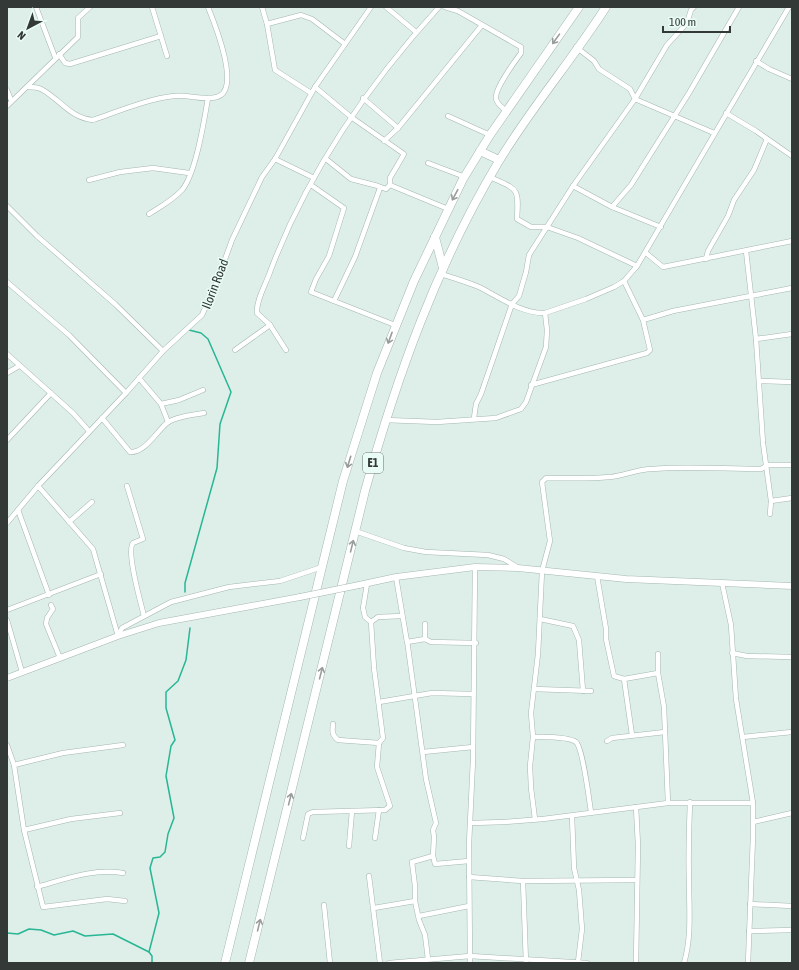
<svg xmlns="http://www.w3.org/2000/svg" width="799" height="970" viewBox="0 0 799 970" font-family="'Asap Condensed',sans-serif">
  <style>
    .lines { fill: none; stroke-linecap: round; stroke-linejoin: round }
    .stream { stroke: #28b695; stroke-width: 1.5 }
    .street-casing { stroke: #a5b6b0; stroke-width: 5.5 }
    .secondary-casing { stroke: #a5b6b0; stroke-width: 7 }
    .highway-casing { stroke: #a5b6b0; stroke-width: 9 }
    .street { stroke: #fff; stroke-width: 4.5 }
    .secondary { stroke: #fff; stroke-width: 6 }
    .highway { stroke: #fff; stroke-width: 8 }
    .secondary-bridge-casing { stroke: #a5b6b0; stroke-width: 7; stroke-linecap: butt }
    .secondary-bridge { stroke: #fff; stroke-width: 6 }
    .oneway { stroke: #989c9a }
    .labels { text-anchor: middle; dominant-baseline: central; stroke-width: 3; stroke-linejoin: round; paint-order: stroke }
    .shield { fill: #eafcf6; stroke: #697470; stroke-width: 1 }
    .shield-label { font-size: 12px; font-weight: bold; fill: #323936 }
    .street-label { font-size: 13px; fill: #323936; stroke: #eafcf6 }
  </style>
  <rect width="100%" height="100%" fill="#ddefe8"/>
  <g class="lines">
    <g class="stream">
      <polyline points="185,592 185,583 217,468 220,424 231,392 208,339 201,333 189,330"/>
      <polyline points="7,933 18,934 29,929 41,930 54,935 73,931 85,936 113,934 149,952 152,956 152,963"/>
      <polyline points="149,952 159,913 150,868 153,858 160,857 165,852 168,834 174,818 166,776 171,746 175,740 166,708 166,692 178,681 186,660 190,628"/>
    </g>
    <g class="street-casing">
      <g id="street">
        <polyline points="36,7 55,57"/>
        <polyline points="152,7 167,56"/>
        <polyline points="262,7 267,24 275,70 311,93"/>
        <polyline points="386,7 416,32"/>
        <path d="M445,7L458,11L521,47V53C515,61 494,90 496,99C497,104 503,108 506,111"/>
        <polyline points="267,24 301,15 312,19 345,44"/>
        <polyline points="576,47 594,61 599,69 630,89 635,99 714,133"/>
        <polyline points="59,54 65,63 70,64 161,36"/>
        <polyline points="756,61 769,69 792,79"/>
        <path d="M28,87C32,87 37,87 41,89C60,99 70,118 93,120C119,111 147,99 174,96C188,94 203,101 217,97C242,90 214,22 208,7"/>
        <polyline points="315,87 351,117 404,154 390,178 390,185"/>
        <polyline points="7,90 11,100"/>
        <polyline points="363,98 398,128"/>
        <polyline points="7,106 78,37 78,18 90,7"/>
        <polyline points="726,113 756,131 792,156"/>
        <polyline points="448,116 490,135"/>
        <polyline points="384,141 398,128 482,25"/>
        <polyline points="275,159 314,178"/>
        <polyline points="326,159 351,179 378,186 386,189 390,185 448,209"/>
        <polyline points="428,163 465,177"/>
        <path d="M490,177C518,190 519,187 517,219L531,227H547L578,238L637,266"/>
        <polyline points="89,180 120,172 153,168 189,173"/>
        <polyline points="311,185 344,208 329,256 316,279 311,292 395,325"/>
        <polyline points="573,186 612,207 661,227"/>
        <polyline points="7,206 37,236 115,304 163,351"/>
        <polyline points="612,207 631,185 689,93 739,7"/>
        <path d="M149,214C160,207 173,200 182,190C196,173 204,121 208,98"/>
        <polyline points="746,251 756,339 763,443 771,501 770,514"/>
        <polyline points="646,253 663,267 792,241"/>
        <polyline points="706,259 708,251 728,216 734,200 754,170 767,139"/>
        <path d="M441,274C454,278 467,282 479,287C499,297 522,314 545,313L586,299L614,287L624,281L637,266L789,7"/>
        <polyline points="7,282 69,335 126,393"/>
        <polyline points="334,301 355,257 380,188"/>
        <polyline points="643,320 673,311 792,288"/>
        <polyline points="756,339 792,334"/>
        <polyline points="235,350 270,325"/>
        <path d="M286,350L270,325L257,313C256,300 266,284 270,272C307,173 368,85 439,7"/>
        <polyline points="7,354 73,413 89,431"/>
        <polyline points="7,373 19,366"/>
        <polyline points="139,378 161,404 168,422"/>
        <polyline points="760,381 792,382"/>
        <polyline points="531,385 647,353 650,350 643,320 624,281"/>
        <polyline points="161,404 179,400 203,390"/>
        <path d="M102,418L130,452C145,453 157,431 167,423C176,416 194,415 204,413"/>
        <polyline points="474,418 476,404 481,394 512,304 519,296 526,272 529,255 573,186 635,99 667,45 687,23 691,10 694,7"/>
        <polyline points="385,420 437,422 496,418 521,409 526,402 546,347 547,330 545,313"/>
        <polyline points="7,440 51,393"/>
        <polyline points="38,486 93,549 118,636"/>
        <path d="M127,486L143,539L133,543C126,551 141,604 144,616"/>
        <polyline points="771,501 792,498"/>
        <polyline points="18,510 49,595"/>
        <polyline points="69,522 92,502"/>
        <polyline points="7,523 38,486 126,393 163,351 202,315 216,284 232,240 262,177 275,159 315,87 371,7"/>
        <polyline points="355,531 404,548 426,552 488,555 504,559 517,567"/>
        <polyline points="597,576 606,629 606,639 614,676 624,679 658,673"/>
        <polyline points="396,577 407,642 425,639 431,642 476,643"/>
        <polyline points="722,583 731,625 736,699 753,803 753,837 748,963"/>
        <polyline points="51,605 53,609 47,618 46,624 60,658"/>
        <polyline points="7,610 101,574"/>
        <polyline points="540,619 573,626 579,640 583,691"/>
        <polyline points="7,620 22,672"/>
        <polyline points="371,622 378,617 402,616"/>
        <polyline points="425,624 425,639"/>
        <polyline points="118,636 122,628 171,602 229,587 280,581 322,567"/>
        <polyline points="407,640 426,779 436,823 433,830 434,837 433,856"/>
        <polyline points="732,653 747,656 792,657"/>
        <polyline points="658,654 658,673 664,707 668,803"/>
        <polyline points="624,679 632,735"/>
        <polyline points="534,689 591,691"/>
        <polyline points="379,702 432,693 473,694"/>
        <path d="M333,724C332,732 332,735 338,740L379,743"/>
        <path d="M533,737C543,737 568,736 576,742C583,748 589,800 591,812"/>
        <polyline points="743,737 792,732"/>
        <polyline points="607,741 612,738 665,732"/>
        <polyline points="7,745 14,765 24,830 43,907 107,899 125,901"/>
        <polyline points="423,752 473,747"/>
        <polyline points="14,765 63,753 123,745"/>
        <polyline points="572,816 574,868 579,890 582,929 578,962"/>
        <path d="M535,819L531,788L530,766L533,737L531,713L538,654L542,571L550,541L542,482L546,478C568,478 589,479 610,477C624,476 637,469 652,469C688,466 724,469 761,469L768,465H792"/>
        <polyline points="753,822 792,813"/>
        <polyline points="471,823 505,822 543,819 668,803 753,803"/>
        <polyline points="24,830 71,819 120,813"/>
        <polyline points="303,838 308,814 313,812 385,810 390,806 377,767 379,743 383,738 374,668 371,622 365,617 363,608 367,584"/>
        <polyline points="375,838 379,810"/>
        <polyline points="349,846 352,811"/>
        <polyline points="369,876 380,963"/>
        <polyline points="469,877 523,881 637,880"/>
        <polyline points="523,881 526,963"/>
        <path d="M37,887C65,879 94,868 123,873"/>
        <polyline points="750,904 792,906"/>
        <polyline points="324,905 330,963"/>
        <polyline points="374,908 415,901"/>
        <polyline points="419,916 469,906"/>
        <polyline points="749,931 792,930"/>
        <polyline points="428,959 425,935 419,920 415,901 415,886 412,862 433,856 435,864 469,861"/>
        <polyline points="389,963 470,956 587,963"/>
        <polyline points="470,963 469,844 473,760 475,567"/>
        <polyline points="636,963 638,845 636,807"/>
        <path d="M684,963C692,936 689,908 689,880C688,854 689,828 690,802"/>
      </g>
    </g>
    <g class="secondary-casing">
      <g id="secondary">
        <polyline points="359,585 396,577 475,567 518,568 626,579 792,586"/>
        <polyline points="7,678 118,636 159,623 300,597"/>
      </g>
    </g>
    <g class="highway-casing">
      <g id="highway">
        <polyline points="480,151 499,160"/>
        <polyline points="435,237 443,268"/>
        <polyline points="225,963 343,481 377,373 414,281 463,179 490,135 579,7"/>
        <path d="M249,963L365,491C397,376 437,264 499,161C531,108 572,60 606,7"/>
      </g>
    </g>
    <use href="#street" class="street"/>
    <use href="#secondary" class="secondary"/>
    <use href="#highway" class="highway"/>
    <g class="secondary-bridge-casing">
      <polyline id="secondary-bridge" points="300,597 359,585"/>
    </g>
    <use href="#secondary-bridge" class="secondary-bridge"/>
  </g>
  <defs><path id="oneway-shaft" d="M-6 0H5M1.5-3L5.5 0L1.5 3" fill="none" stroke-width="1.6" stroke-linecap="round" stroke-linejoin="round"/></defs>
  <g class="oneway">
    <use href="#oneway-shaft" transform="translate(556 39) rotate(126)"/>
    <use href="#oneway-shaft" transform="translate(455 195) rotate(118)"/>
    <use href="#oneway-shaft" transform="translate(390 338) rotate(110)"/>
    <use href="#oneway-shaft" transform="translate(349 462) rotate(107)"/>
    <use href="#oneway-shaft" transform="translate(352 546) rotate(-76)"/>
    <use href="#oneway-shaft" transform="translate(321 673) rotate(-76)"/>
    <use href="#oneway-shaft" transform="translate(290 799) rotate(-76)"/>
    <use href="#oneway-shaft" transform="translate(259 925) rotate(-76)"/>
  </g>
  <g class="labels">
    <rect class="shield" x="363" y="453" width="20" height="20" rx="3"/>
    <g class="shield-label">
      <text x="373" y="463">E1</text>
    </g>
    <g class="street-label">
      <text transform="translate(215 284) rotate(-69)">Ilorin Road</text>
    </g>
  </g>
  <rect width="799" height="970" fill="none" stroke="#323936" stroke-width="16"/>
  <g transform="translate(28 28) rotate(221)" stroke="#eafcf6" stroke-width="3" paint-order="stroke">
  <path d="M0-3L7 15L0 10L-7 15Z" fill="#323936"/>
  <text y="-6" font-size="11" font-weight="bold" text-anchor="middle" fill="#323936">N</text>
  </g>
  <path d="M663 26v6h67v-6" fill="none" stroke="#323936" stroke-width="2"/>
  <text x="669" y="26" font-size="12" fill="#323936" stroke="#eafcf6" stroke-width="3" paint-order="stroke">100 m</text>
</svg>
